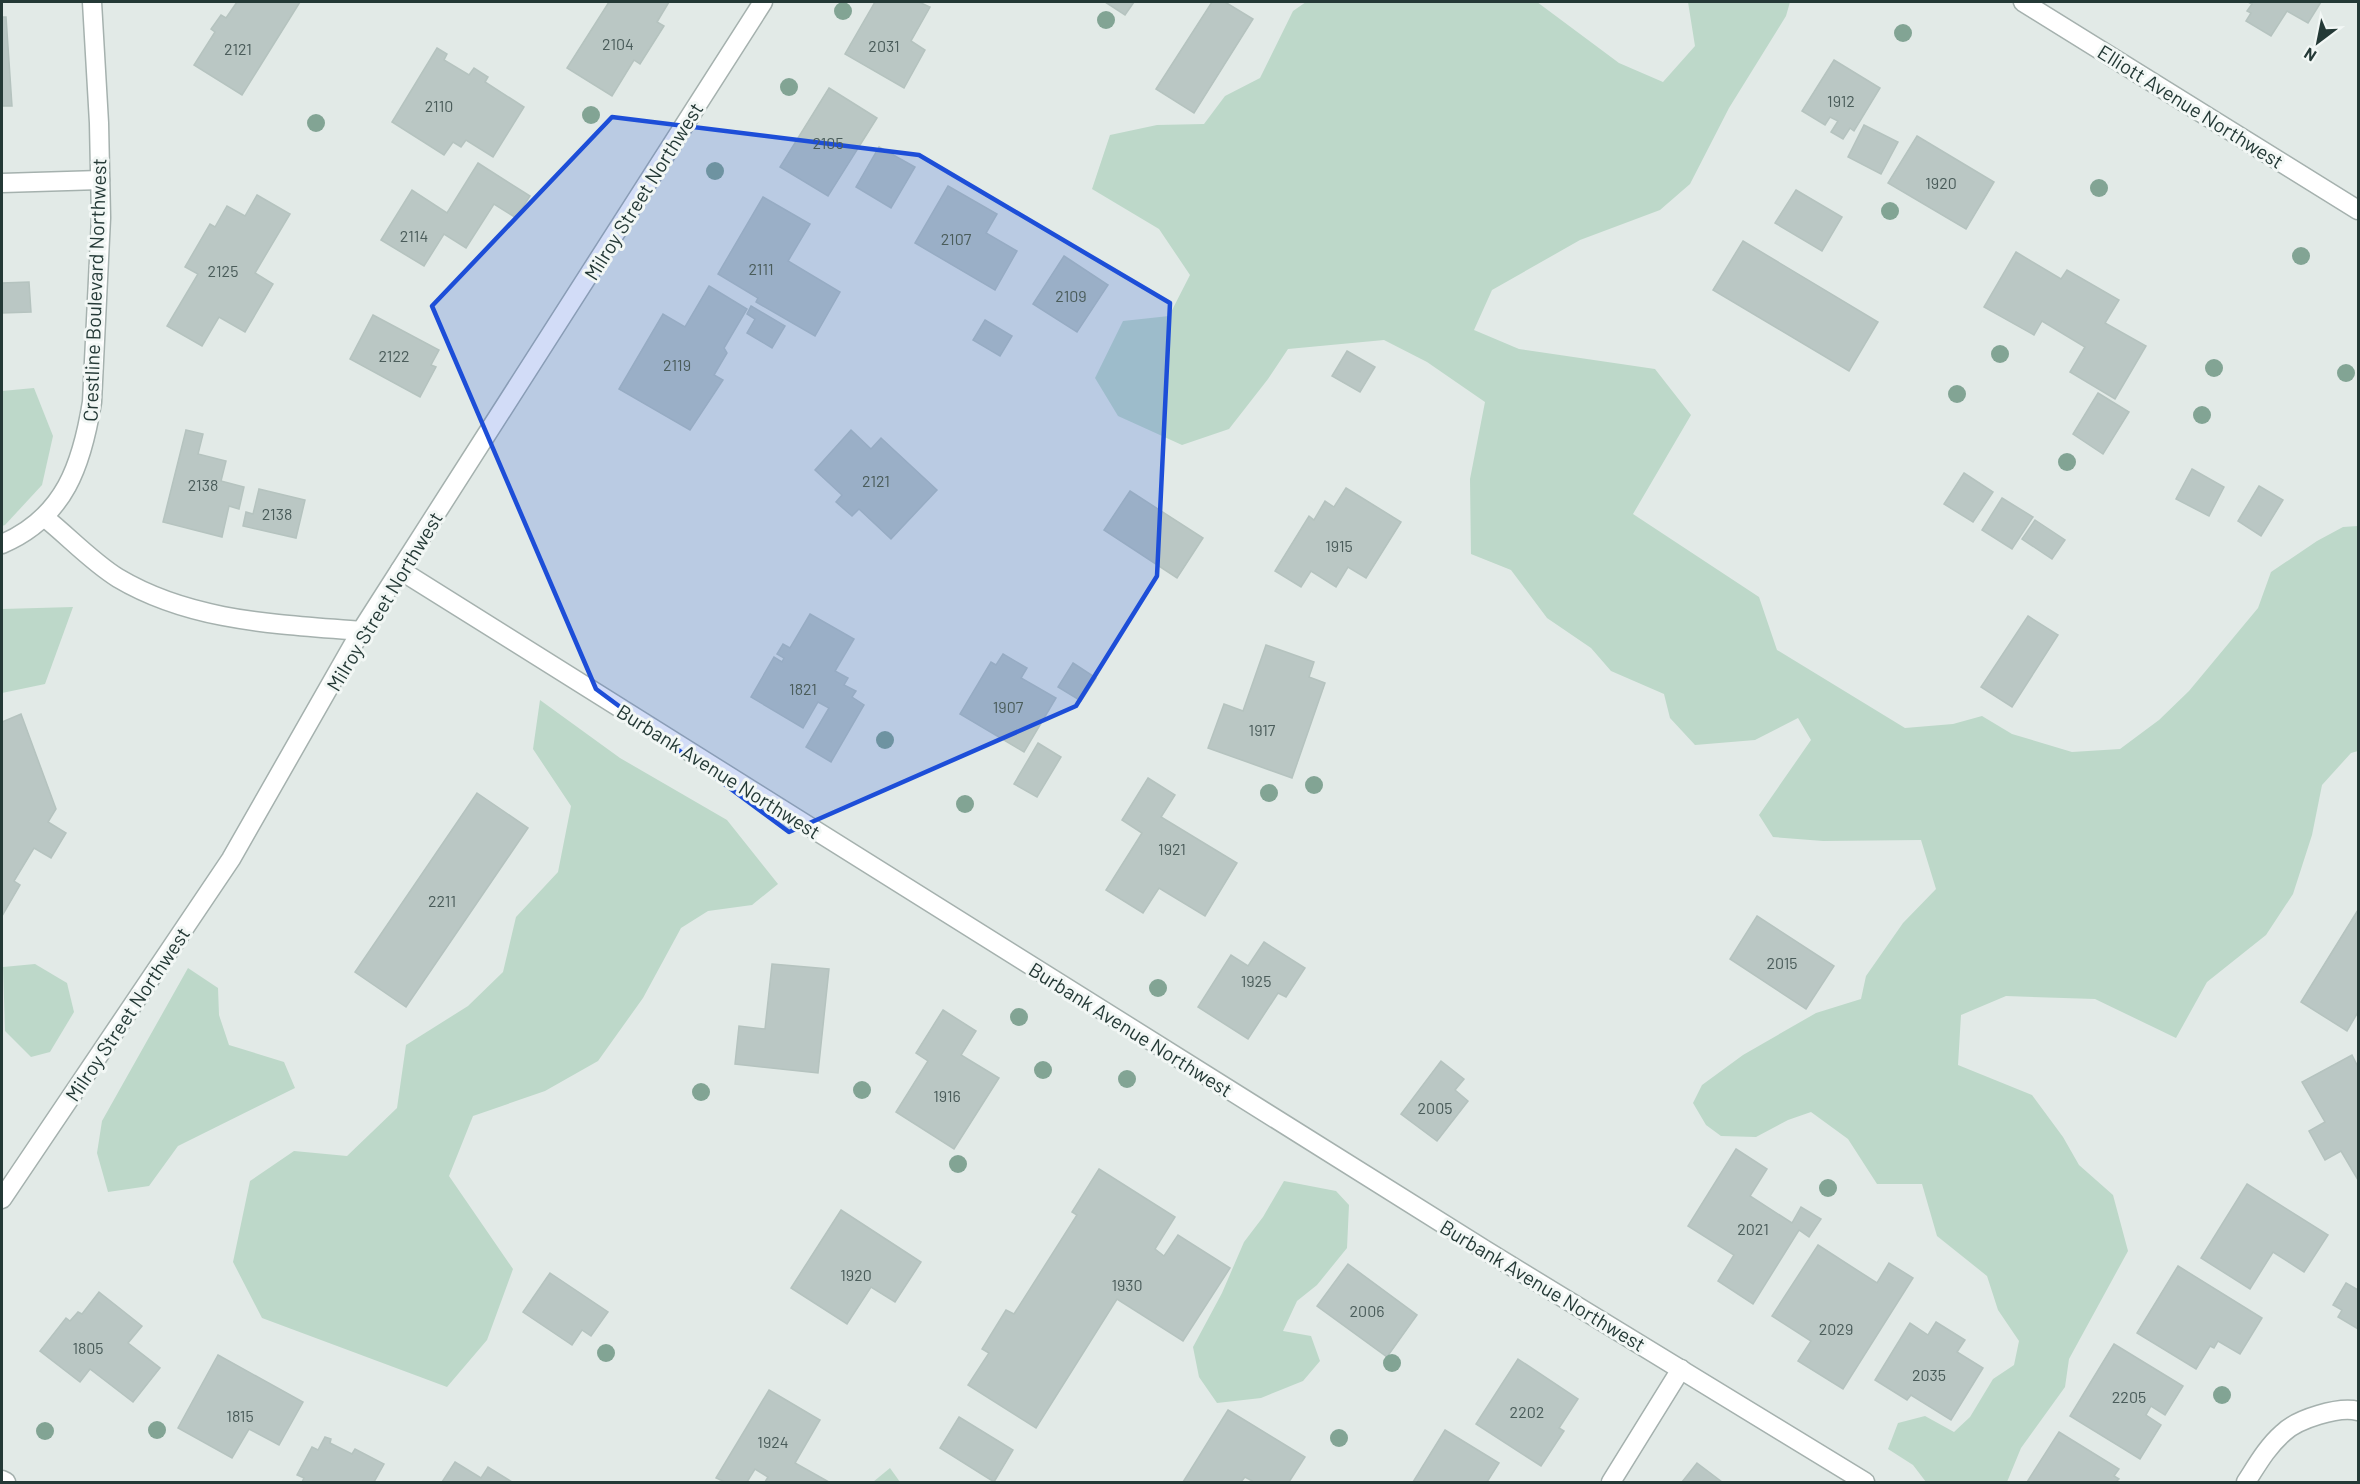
<svg xmlns="http://www.w3.org/2000/svg" width="2360" height="1484" viewBox="0 0 2360 1484" font-family="Barlow,sans-serif">
  <style>
    .green { fill: #bdd8c9 }
    .building { fill: #bac7c4; stroke: #b5c3bf; stroke-width: 1.5 }
    .lines { fill: none; stroke-linecap: round; stroke-linejoin: round }
    .minor-casing { stroke: #a5b1ae; stroke-width: 21 }
    .minor { stroke: #fff; stroke-width: 18 }
    .tree { fill: #82a494 }
    .marked { fill: #1d4ed8; fill-opacity: 0.2; stroke: #1d4ed8; stroke-width: 4.5; stroke-linejoin: round }
    .labels { text-anchor: middle; dominant-baseline: central; stroke-width: 6; stroke-linejoin: round; paint-order: stroke }
    .number-label { font-size: 16px; fill: #4a5c5a }
    .street-label { font-size: 20px; fill: #243936; stroke: #f2f7f5 }
  </style>
  <rect width="100%" height="100%" fill="#e2eae7"/>
  <g class="green">
    <polygon points="1306,2 1537,2 1619,63 1663,82 1695,46 1688,2 1790,2 1786,16 1729,108 1690,184 1660,210 1580,240 1492,290 1474,330 1519,349 1655,369 1691,415 1633,514 1759,597 1777,650 1905,728 1953,724 1982,716 2012,734 2072,752 2120,749 2159,720 2189,691 2258,608 2271,572 2317,541 2343,527 2358,526 2358,751 2351,753 2322,785 2312,835 2293,894 2266,935 2207,982 2176,1038 2095,999 2006,996 1961,1015 1958,1065 2032,1095 2063,1137 2079,1165 2113,1195 2128,1251 2069,1359 2065,1387 2021,1448 2007,1482 1926,1482 1913,1465 1888,1449 1898,1423 1925,1416 1954,1432 1970,1417 1993,1379 2014,1365 2019,1341 1998,1310 1987,1276 1937,1236 1922,1184 1877,1184 1848,1139 1811,1112 1788,1120 1756,1137 1721,1136 1706,1125 1693,1103 1702,1085 1743,1055 1816,1013 1861,999 1866,976 1903,923 1936,889 1921,840 1823,841 1773,837 1759,815 1811,740 1798,718 1755,740 1695,745 1670,718 1664,694 1611,671 1591,648 1547,618 1511,570 1471,554 1470,479 1485,402 1427,362 1384,340 1288,349 1268,379 1229,429 1182,445 1118,416 1095,378 1123,321 1169,316 1190,275 1159,229 1092,189 1110,135 1157,125 1204,124 1225,96 1260,78 1293,11"/>
    <polygon points="34,388 53,436 42,485 5,525 2,526 2,391"/>
    <polygon points="73,607 45,684 2,693 2,609"/>
    <polygon points="540,700 620,758 727,820 778,884 752,905 708,911 681,928 643,998 598,1061 545,1091 473,1116 449,1176 513,1269 487,1340 447,1387 262,1318 233,1262 250,1181 294,1151 347,1156 397,1108 406,1045 468,1006 503,972 516,917 558,872 571,806 533,749"/>
    <polygon points="35,964 67,983 74,1012 50,1052 31,1057 5,1031 3,967"/>
    <polygon points="188,968 218,988 219,1015 229,1045 284,1062 295,1088 178,1146 149,1186 108,1192 97,1153 102,1121"/>
    <polygon points="1284,1181 1336,1191 1349,1205 1347,1248 1317,1285 1297,1301 1283,1331 1311,1336 1320,1361 1303,1381 1261,1398 1217,1403 1199,1377 1193,1347 1222,1293 1244,1242 1263,1217"/>
    <polygon points="890,1468 900,1482 873,1482"/>
  </g>
  <g class="building">
    <polygon points="237,2 300,2 242,95 194,65 215,32 211,29 221,15 226,18"/>
    <polygon points="609,2 669,2 657,22 664,26 640,64 634,60 612,96 567,68"/>
    <polygon points="875,2 919,2 930,7 911,41 925,50 904,88 845,54"/>
    <polygon points="1105,2 1134,2 1125,15"/>
    <polygon points="1212,2 1225,2 1253,19 1194,113 1156,89"/>
    <polygon points="2248,2 2321,2 2308,23 2287,11 2271,36 2246,21 2251,13 2247,11 2252,4"/>
    <polygon points="2,17 6,17 12,106 2,106"/>
    <polygon points="437,48 447,54 444,60 469,75 474,68 488,77 485,82 524,107 493,157 466,140 461,147 453,142 444,155 392,122"/>
    <polygon points="1834,60 1880,88 1854,131 1850,128 1843,139 1831,132 1838,121 1830,117 1825,125 1802,111"/>
    <polygon points="829,88 877,118 828,196 780,167"/>
    <polygon points="1864,125 1898,142 1881,174 1848,157"/>
    <polygon points="1917,136 1994,182 1966,229 1888,183"/>
    <polygon points="879,147 915,167 891,208 856,187"/>
    <polygon points="478,163 530,196 516,218 494,204 466,248 444,234 424,266 381,240 412,190 447,213"/>
    <polygon points="948,186 997,214 986,233 1017,251 995,290 915,243"/>
    <polygon points="1796,190 1842,217 1822,251 1775,223"/>
    <polygon points="257,195 290,214 255,273 273,284 245,332 219,317 202,346 167,326 198,274 185,267 210,224 215,227 227,206 245,216"/>
    <polygon points="763,197 810,224 788,261 840,292 815,336 756,302 758,298 718,274"/>
    <polygon points="1743,241 1878,322 1849,371 1713,290"/>
    <polygon points="2016,252 2061,279 2067,270 2119,300 2105,323 2146,346 2115,399 2070,372 2085,347 2042,321 2034,335 1984,307"/>
    <polygon points="1064,256 1108,285 1077,332 1033,304"/>
    <polygon points="29,282 31,312 2,313 2,283"/>
    <polygon points="709,286 747,309 724,348 727,353 714,375 723,380 690,430 619,389 663,314 685,327"/>
    <polygon points="751,306 785,326 772,348 747,333 755,319 747,314"/>
    <polygon points="373,315 439,350 431,365 436,367 420,397 350,359"/>
    <polygon points="985,320 1012,336 1000,356 973,340"/>
    <polygon points="1347,351 1375,367 1360,392 1332,376"/>
    <polygon points="2098,393 2129,412 2103,454 2073,434"/>
    <polygon points="186,430 203,434 198,454 226,461 221,481 244,487 239,509 229,506 222,537 163,522"/>
    <polygon points="851,430 871,449 881,438 937,490 891,539 859,509 852,516 836,502 842,495 815,470"/>
    <polygon points="2192,469 2224,487 2209,516 2176,499"/>
    <polygon points="1964,473 1993,492 1973,522 1944,504"/>
    <polygon points="2259,486 2283,500 2261,536 2238,521"/>
    <polygon points="1346,488 1401,522 1366,578 1348,567 1336,587 1311,571 1301,587 1275,571 1309,516 1314,520 1325,501 1334,507"/>
    <polygon points="259,489 305,500 296,538 243,526 246,512 253,514"/>
    <polygon points="1130,491 1203,538 1177,578 1104,530"/>
    <polygon points="2002,498 2033,517 2012,549 1982,530"/>
    <polygon points="2035,520 2065,540 2052,559 2022,539"/>
    <polygon points="810,614 854,639 835,671 848,678 844,685 856,691 852,697 864,705 831,762 806,747 829,708 818,702 803,728 751,697 774,657 782,662 784,658 777,654 783,644 790,648"/>
    <polygon points="2028,616 2058,635 2012,707 1981,687"/>
    <polygon points="1266,645 1314,662 1309,677 1325,683 1292,778 1208,748 1224,704 1243,711"/>
    <polygon points="1003,654 1027,668 1021,678 1056,698 1024,752 960,714 991,662 996,665"/>
    <polygon points="1073,663 1096,678 1081,701 1058,687"/>
    <polygon points="21,714 56,809 48,822 66,833 51,858 34,848 14,881 20,885 2,916 2,722"/>
    <polygon points="1038,743 1061,757 1037,797 1014,784"/>
    <polygon points="1148,778 1175,795 1161,817 1237,863 1205,916 1159,888 1143,913 1106,890 1142,833 1122,820"/>
    <polygon points="477,793 528,828 406,1007 355,972"/>
    <polygon points="2358,910 2358,1012 2347,1031 2301,1002"/>
    <polygon points="1757,916 1834,966 1806,1009 1730,959"/>
    <polygon points="1264,942 1305,968 1286,997 1278,993 1248,1039 1198,1007 1231,955 1248,966"/>
    <polygon points="772,964 829,969 818,1073 735,1064 739,1026 765,1029"/>
    <polygon points="943,1010 976,1031 961,1055 999,1078 954,1149 896,1112 928,1061 916,1053"/>
    <polygon points="2352,1055 2358,1067 2358,1180 2341,1151 2325,1160 2309,1131 2325,1122 2302,1082"/>
    <polygon points="1441,1061 1464,1079 1455,1090 1468,1101 1437,1141 1401,1114"/>
    <polygon points="1736,1149 1767,1169 1750,1196 1792,1223 1801,1207 1821,1219 1809,1237 1799,1230 1753,1304 1718,1281 1734,1255 1688,1226"/>
    <polygon points="1099,1169 1175,1217 1155,1249 1164,1256 1178,1235 1230,1268 1183,1341 1117,1299 1036,1428 968,1385 989,1353 982,1349 1006,1310 1014,1314 1077,1215 1072,1212"/>
    <polygon points="2247,1184 2328,1235 2304,1272 2273,1252 2250,1289 2201,1258"/>
    <polygon points="841,1210 921,1262 895,1302 871,1287 847,1324 791,1288"/>
    <polygon points="1818,1245 1877,1283 1889,1263 1913,1278 1843,1389 1798,1361 1811,1341 1772,1316"/>
    <polygon points="1348,1264 1417,1315 1387,1357 1317,1306"/>
    <polygon points="2178,1266 2262,1318 2240,1354 2218,1341 2214,1348 2210,1346 2196,1369 2137,1333"/>
    <polygon points="550,1273 608,1312 591,1336 582,1330 572,1345 523,1312"/>
    <polygon points="2346,1283 2358,1290 2358,1329 2338,1317 2342,1310 2333,1305"/>
    <polygon points="99,1292 142,1326 128,1343 160,1368 133,1402 90,1369 80,1382 40,1351 66,1318 70,1321 78,1312 82,1314"/>
    <polygon points="1936,1322 1965,1340 1957,1352 1983,1368 1951,1420 1911,1395 1907,1400 1875,1380 1910,1323 1928,1335"/>
    <polygon points="2114,1344 2183,1386 2165,1415 2151,1406 2146,1415 2161,1425 2140,1459 2070,1416"/>
    <polygon points="218,1355 303,1402 279,1445 249,1429 232,1458 178,1428"/>
    <polygon points="1518,1359 1578,1399 1559,1428 1564,1431 1541,1466 1476,1424"/>
    <polygon points="769,1390 820,1420 795,1463 829,1482 765,1482 768,1477 755,1469 747,1482 725,1482 716,1478"/>
    <polygon points="1228,1410 1305,1457 1289,1482 1254,1482 1245,1477 1241,1482 1183,1482"/>
    <polygon points="959,1417 1013,1450 994,1482 940,1448"/>
    <polygon points="1445,1430 1499,1463 1487,1482 1413,1482"/>
    <polygon points="2059,1432 2119,1469 2114,1476 2119,1479 2116,1482 2027,1482"/>
    <polygon points="325,1437 331,1439 330,1443 352,1454 355,1449 384,1464 374,1482 302,1482 304,1478 297,1475 312,1447 318,1450"/>
    <polygon points="455,1462 481,1478 488,1467 512,1482 442,1482"/>
    <polygon points="1697,1463 1722,1482 1682,1482"/>
  </g>
  <g class="lines">
    <g class="minor-casing">
      <g id="minor">
        <polyline points="2023,2 2358,210"/>
        <polyline points="2,183 100,180"/>
        <path d="M44,517C68,536 92,562 118,578C192,622 278,624 361,631"/>
        <path d="M2,544C65,517 82,464 92,402L101,218L99,123L92,2"/>
        <polyline points="400,570 1485,1250 1865,1482"/>
        <polyline points="2,1199 231,859 361,631 763,2"/>
        <polyline points="2,1480 6,1482"/>
        <polyline points="1611,1482 1681,1369"/>
        <path d="M2246,1482C2257,1465 2267,1447 2283,1433C2297,1419 2339,1406 2358,1411"/>
      </g>
    </g>
    <use href="#minor" class="minor"/>
  </g>
  <g class="tree">
    <circle cx="843" cy="11" r="9"/>
    <circle cx="1106" cy="20" r="9"/>
    <circle cx="1903" cy="33" r="9"/>
    <circle cx="789" cy="87" r="9"/>
    <circle cx="591" cy="115" r="9"/>
    <circle cx="316" cy="123" r="9"/>
    <circle cx="715" cy="171" r="9"/>
    <circle cx="2099" cy="188" r="9"/>
    <circle cx="1890" cy="211" r="9"/>
    <circle cx="2301" cy="256" r="9"/>
    <circle cx="2000" cy="354" r="9"/>
    <circle cx="2214" cy="368" r="9"/>
    <circle cx="2346" cy="373" r="9"/>
    <circle cx="1957" cy="394" r="9"/>
    <circle cx="2202" cy="415" r="9"/>
    <circle cx="2067" cy="462" r="9"/>
    <circle cx="885" cy="740" r="9"/>
    <circle cx="1314" cy="785" r="9"/>
    <circle cx="1269" cy="793" r="9"/>
    <circle cx="965" cy="804" r="9"/>
    <circle cx="1158" cy="988" r="9"/>
    <circle cx="1019" cy="1017" r="9"/>
    <circle cx="1043" cy="1070" r="9"/>
    <circle cx="1127" cy="1079" r="9"/>
    <circle cx="862" cy="1090" r="9"/>
    <circle cx="701" cy="1092" r="9"/>
    <circle cx="958" cy="1164" r="9"/>
    <circle cx="1828" cy="1188" r="9"/>
    <circle cx="606" cy="1353" r="9"/>
    <circle cx="1392" cy="1363" r="9"/>
    <circle cx="2222" cy="1395" r="9"/>
    <circle cx="157" cy="1430" r="9"/>
    <circle cx="45" cy="1431" r="9"/>
    <circle cx="1339" cy="1438" r="9"/>
  </g>
  <path class="marked" d="M612,117L919,155L1170,303L1157,576L1076,706L789,832L596,689L432,306Z"/>
  <g class="labels">
    <g class="number-label">
      <text x="618" y="43">2104</text>
      <text x="884" y="45">2031</text>
      <text x="238" y="48">2121</text>
      <text x="1841" y="100">1912</text>
      <text x="439" y="105">2110</text>
      <text x="828" y="142">2105</text>
      <text x="1941" y="182">1920</text>
      <text x="414" y="235">2114</text>
      <text x="956" y="238">2107</text>
      <text x="761" y="268">2111</text>
      <text x="223" y="270">2125</text>
      <text x="1071" y="295">2109</text>
      <text x="394" y="355">2122</text>
      <text x="677" y="364">2119</text>
      <text x="876" y="480">2121</text>
      <text x="203" y="484">2138</text>
      <text x="277" y="513">2138</text>
      <text x="1339" y="545">1915</text>
      <text x="803" y="688">1821</text>
      <text x="1008" y="706">1907</text>
      <text x="1262" y="729">1917</text>
      <text x="1172" y="848">1921</text>
      <text x="442" y="900">2211</text>
      <text x="1782" y="962">2015</text>
      <text x="1256" y="980">1925</text>
      <text x="947" y="1095">1916</text>
      <text x="1435" y="1107">2005</text>
      <text x="1753" y="1228">2021</text>
      <text x="856" y="1274">1920</text>
      <text x="1127" y="1284">1930</text>
      <text x="1367" y="1310">2006</text>
      <text x="1836" y="1328">2029</text>
      <text x="88" y="1347">1805</text>
      <text x="1929" y="1374">2035</text>
      <text x="2129" y="1396">2205</text>
      <text x="1527" y="1411">2202</text>
      <text x="240" y="1415">1815</text>
      <text x="773" y="1441">1924</text>
    </g>
    <g class="street-label">
      <text transform="translate(2191 106) rotate(32)">Elliott Avenue Northwest</text>
      <text transform="translate(643 191) rotate(-58)">Milroy Street Northwest</text>
      <text transform="translate(94 290) rotate(-88)">Crestline Boulevard Northwest</text>
      <text transform="translate(384 601) rotate(-59)">Milroy Street Northwest</text>
      <text transform="translate(719 771) rotate(32)">Burbank Avenue Northwest</text>
      <text transform="translate(127 1014) rotate(-56)">Milroy Street Northwest</text>
      <text transform="translate(1131 1029) rotate(32)">Burbank Avenue Northwest</text>
      <text transform="translate(1543 1285) rotate(31)">Burbank Avenue Northwest</text>
    </g>
  </g>
  <rect width="2360" height="1484" fill="none" stroke="#243936" stroke-width="6"/>
  <g transform="translate(2318 42) rotate(212)" stroke="#f2f7f5" stroke-width="4.5" paint-order="stroke">
  <path d="M0-4.5L10 22L0 15L-10 22Z" fill="#243936"/>
  <text y="-9" font-size="16" font-weight="bold" text-anchor="middle" fill="#243936">N</text>
  </g>
</svg>
